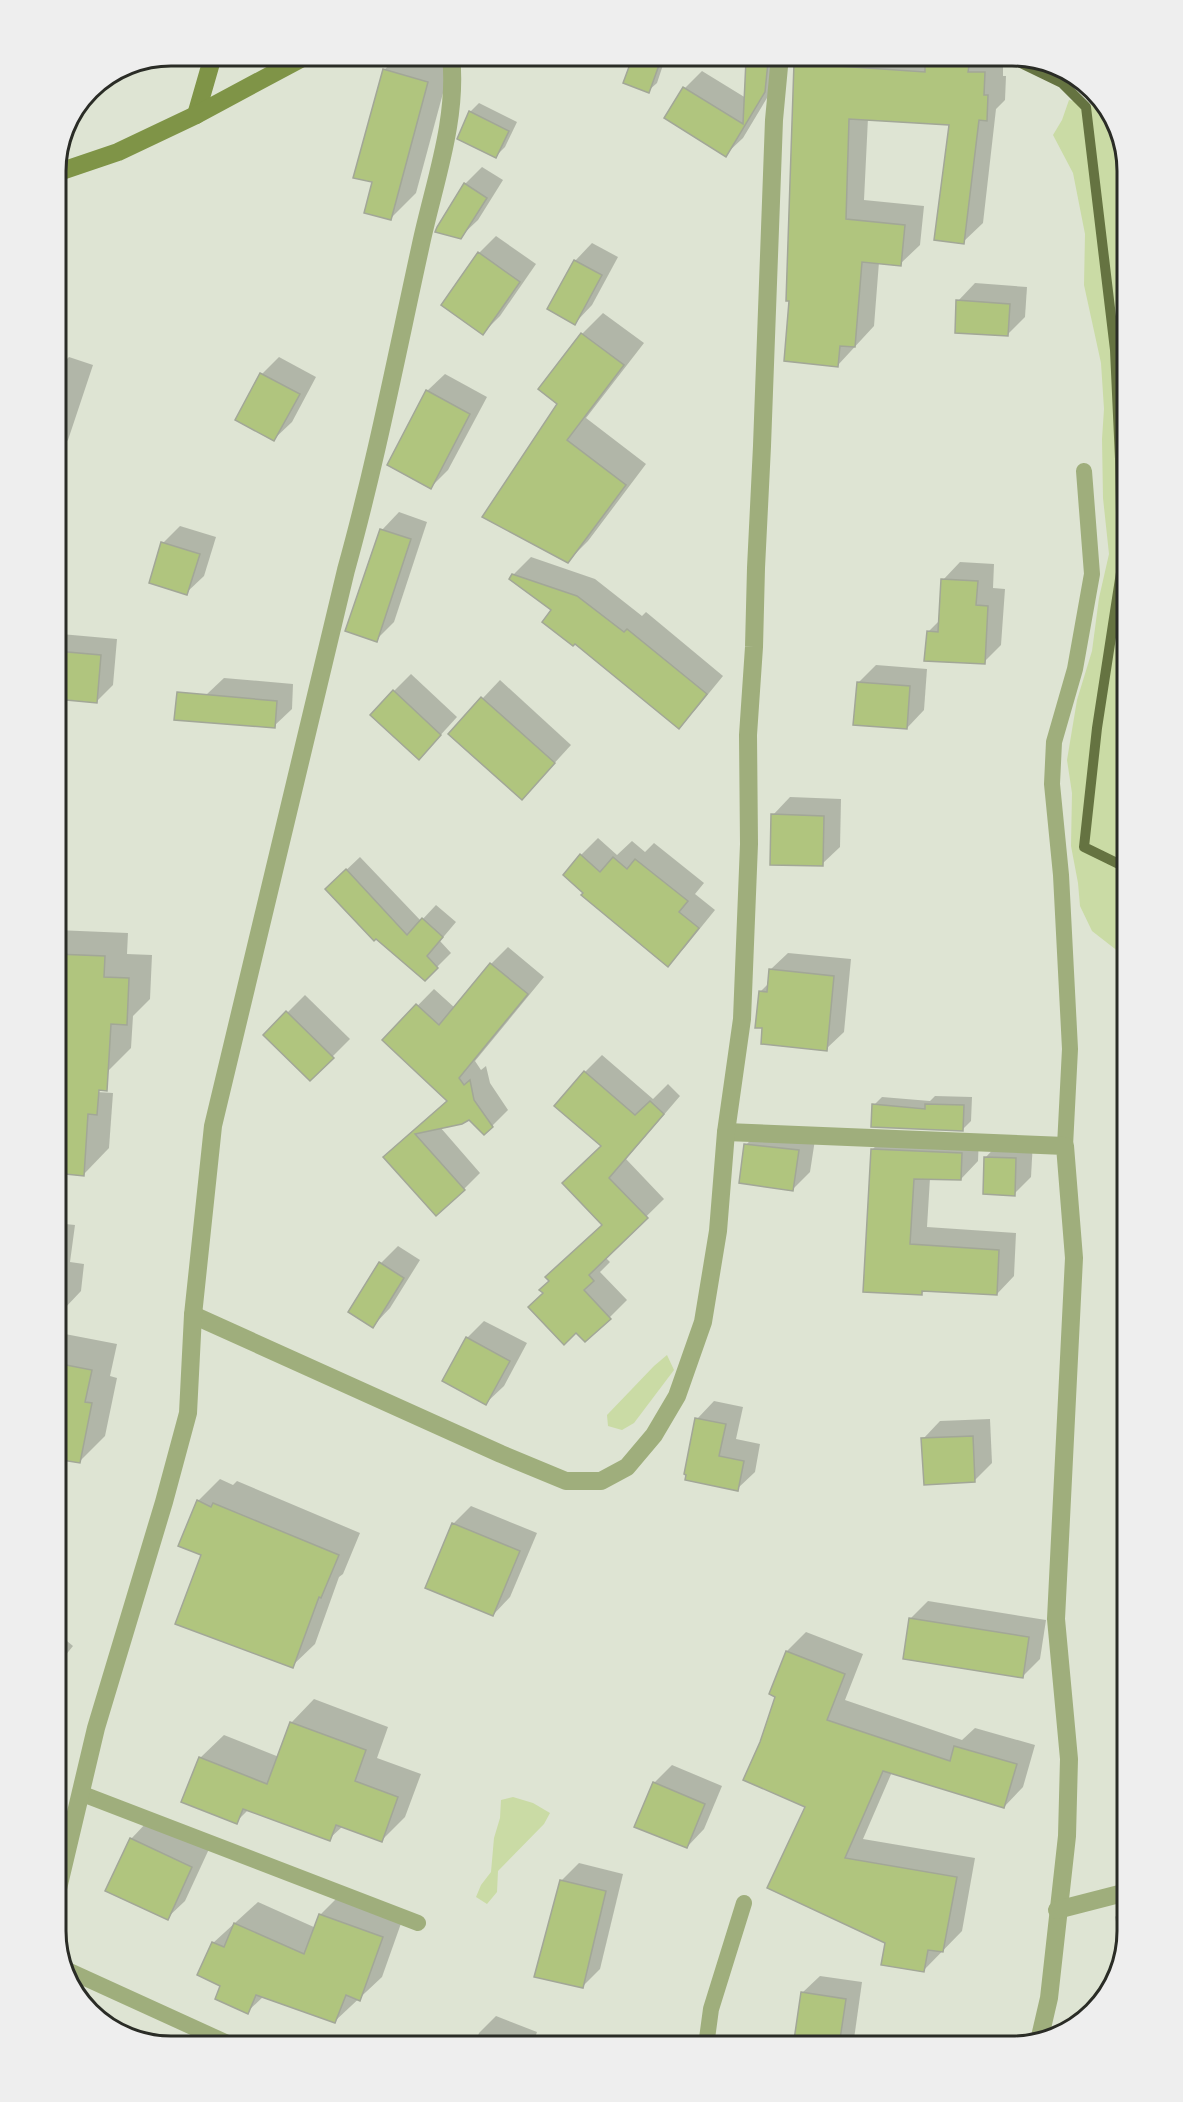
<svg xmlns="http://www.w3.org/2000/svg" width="1183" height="2102" viewBox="0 0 1183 2102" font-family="'IBM Plex Serif',serif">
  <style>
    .green { fill: #cadba5 }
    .shadow { fill: #0003 }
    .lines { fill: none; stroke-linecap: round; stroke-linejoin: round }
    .stream { stroke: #657341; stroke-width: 10 }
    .building { fill: #b0c57e; stroke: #a2a797; stroke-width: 1.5 }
    .lane { stroke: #9fae7c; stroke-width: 16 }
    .street { stroke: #9fae7c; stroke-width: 18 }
    .secondary { stroke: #7f9447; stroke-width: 18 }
    .rim { fill: none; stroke: #2a2c26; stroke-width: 3 }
  </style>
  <rect width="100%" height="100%" fill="#dee4d3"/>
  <g class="green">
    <path d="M1069,100L1100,107C1117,147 1124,184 1127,228V952H1119L1092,931L1080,906L1078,883L1071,846L1072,793L1067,760L1077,700L1092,651L1099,598L1109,554L1103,498L1102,439L1104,409L1101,363L1084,285L1085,234L1073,173L1053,135L1062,120Z"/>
    <polygon points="667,1355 674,1370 634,1423 622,1430 608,1426 607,1415 654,1366"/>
    <polygon points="513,1797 533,1803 550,1813 544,1824 498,1871 497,1892 487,1904 476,1897 481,1885 491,1872 494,1838 500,1818 501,1800"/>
  </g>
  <g class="shadow">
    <polygon points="399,56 453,56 416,193 390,219 384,70"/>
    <polygon points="635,56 666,56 657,83 648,91 625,82"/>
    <polygon points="753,56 784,56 782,73 743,138 725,155 685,88 702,71 746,98 748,61"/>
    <polygon points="804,56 1003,56 1003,76 1006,76 1005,100 996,109 983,223 963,242 951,123 868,118 864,200 924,206 920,245 900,264 879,262 874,326 838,365 791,300 795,64"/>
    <polygon points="479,103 517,122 505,147 496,156 459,138 471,111"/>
    <polygon points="482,167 503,180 478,220 460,237 465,184"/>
    <polygon points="496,236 536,264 500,316 483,333 479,253"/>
    <polygon points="592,243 618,257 592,305 575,323 575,261"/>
    <polygon points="975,283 1027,287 1025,317 1007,335 958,301"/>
    <polygon points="603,313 644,343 586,418 646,464 588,541 567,562 559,403 540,389 582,334"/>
    <polygon points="69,357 93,365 68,440 56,453 56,370"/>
    <polygon points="279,357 316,377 292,422 274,439 262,374"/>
    <polygon points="445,374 487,397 448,470 431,487 427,391"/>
    <polygon points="399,512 427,522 394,622 376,640 382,530"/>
    <polygon points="180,526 216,537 204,576 186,593 163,543"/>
    <polygon points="531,557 595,579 642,616 646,612 723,676 696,709 679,726 513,575"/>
    <polygon points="960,562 994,564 993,588 1005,589 1001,645 984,662 928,632 940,620 943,580"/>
    <polygon points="56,593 65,595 61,634 117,639 113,685 96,702 56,698"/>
    <polygon points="876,665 927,669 924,710 907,728 858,683"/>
    <polygon points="411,674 457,717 436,740 394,691"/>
    <polygon points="224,678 293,684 292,709 274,726 206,695"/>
    <polygon points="500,680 571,745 539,780 450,733"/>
    <polygon points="790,797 841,799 840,847 822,864 773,815"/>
    <polygon points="598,838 617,855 632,841 645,852 654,843 704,883 695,894 715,910 685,947 668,965 581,855"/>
    <polygon points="360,857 421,921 436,905 456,922 440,941 451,953 425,979 341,875"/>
    <polygon points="56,930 128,933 127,954 152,955 150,999 133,1016 131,1048 107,1072 56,1067"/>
    <polygon points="508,947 544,977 475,1061 481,1070 486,1066 490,1083 508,1110 492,1126 469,1119 440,1127 480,1173 464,1189 402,1141 448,1100 384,1040 434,989 455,1008 491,964"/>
    <polygon points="788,953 851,959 844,1032 826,1049 764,1027 760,992 769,983 770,970"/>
    <polygon points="305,995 350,1039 310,1079 265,1035"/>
    <polygon points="602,1055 653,1099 668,1084 680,1096 626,1159 664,1199 605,1257 610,1262 600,1272 627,1300 609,1318 544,1293 604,1224 603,1146 585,1072"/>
    <polygon points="80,1091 113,1093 109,1148 84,1174 56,1172 56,1115"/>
    <polygon points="935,1096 972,1097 971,1121 963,1129 874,1105 882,1097 930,1101"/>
    <polygon points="763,1127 816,1133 810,1172 792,1190 746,1145"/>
    <polygon points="889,1132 979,1136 978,1161 961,1179 930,1178 927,1227 1016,1233 1014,1276 997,1294 925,1290 921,1294 872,1150"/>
    <polygon points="1002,1140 1033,1141 1031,1177 1014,1194 985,1158"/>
    <polygon points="56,1223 75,1225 70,1262 84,1264 81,1291 64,1309 56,1308"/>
    <polygon points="398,1246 420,1260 390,1308 373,1326 381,1263"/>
    <polygon points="484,1321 527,1343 504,1386 486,1403 467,1338"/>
    <polygon points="65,1334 117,1344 110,1376 117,1378 105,1436 79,1462 56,1457 56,1344"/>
    <polygon points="714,1401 743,1407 736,1439 760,1444 755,1472 737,1489 697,1419"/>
    <polygon points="990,1419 992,1463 974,1481 923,1439 940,1421"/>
    <polygon points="220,1479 233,1485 237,1481 360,1533 343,1574 339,1577 315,1644 292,1666 203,1554 198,1501"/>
    <polygon points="471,1506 537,1533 510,1597 493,1615 453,1524"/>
    <polygon points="928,1601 1046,1620 1040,1659 1023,1676 910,1619"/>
    <polygon points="56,1632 73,1646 56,1667"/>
    <polygon points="806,1632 863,1654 845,1700 962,1740 975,1728 1035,1745 1023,1787 1004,1807 892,1772 863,1839 975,1858 962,1931 923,1971 887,1942 807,1806 761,1742 777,1696 771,1693 787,1651"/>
    <polygon points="314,1699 388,1727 377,1758 421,1774 405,1817 382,1840 343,1826 329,1839 249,1809 236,1822 200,1758 224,1735 279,1757 291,1723"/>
    <polygon points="672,1765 722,1786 704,1829 687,1847 654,1783"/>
    <polygon points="148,1821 209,1849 185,1901 167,1918 131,1839"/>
    <polygon points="579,1863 623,1874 600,1969 583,1986 561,1881"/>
    <polygon points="343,1892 404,1915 382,1977 335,2021 264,1996 247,2012 222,1985 199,1974 213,1943 258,1902 316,1928 320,1915"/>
    <polygon points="1127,1904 1127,1931 1122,1949 1115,1917"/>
    <polygon points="820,1976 862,1982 853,2046 795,2046 802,1993"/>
    <polygon points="496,2016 537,2032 532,2046 474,2046 479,2033"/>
  </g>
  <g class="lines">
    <polyline class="stream" points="1006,56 1062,83 1086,107 1115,350 1120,459 1122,566 1097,728 1084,847 1127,868"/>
  </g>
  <g class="building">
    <polygon points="633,56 659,65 649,93 623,83"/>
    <polygon points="746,60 768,62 765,92 726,157 664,118 683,87 743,124"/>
    <polygon points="794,63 925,72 925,65 969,66 968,72 985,72 984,95 988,95 987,121 979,120 964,244 934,240 949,125 849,119 846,219 905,225 901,266 862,262 855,347 840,346 838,367 784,361 789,301 786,301"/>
    <polygon points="383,69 428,82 391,220 364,213 372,182 353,178"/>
    <polygon points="469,111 509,131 496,158 457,139"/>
    <polygon points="464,183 487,198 461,239 435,232 437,227"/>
    <polygon points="478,252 520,282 483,335 441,305"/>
    <polygon points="574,260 602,275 575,325 547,309"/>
    <polygon points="956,300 1010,304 1008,336 955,333"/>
    <polygon points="581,333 624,365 567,440 626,485 568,563 482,517 557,404 538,389"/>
    <polygon points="260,373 300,394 274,441 235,420"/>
    <polygon points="426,390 470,414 431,489 387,465"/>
    <polygon points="380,529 411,539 377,642 345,631"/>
    <polygon points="161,542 200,554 187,595 149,583"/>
    <polygon points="512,574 577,596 624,632 627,629 707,694 679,729 575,644 573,646 542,622 551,610 509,579"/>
    <polygon points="941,579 978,581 976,605 988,606 985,664 924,661 927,631 938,632"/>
    <polygon points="56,651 101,655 97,703 56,699"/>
    <polygon points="857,682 910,686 907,729 853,725"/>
    <polygon points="393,690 441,735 419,760 370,715"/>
    <polygon points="177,692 277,701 275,728 174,720"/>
    <polygon points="481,697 555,763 522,800 448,734"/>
    <polygon points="771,814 824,816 823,866 770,865"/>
    <polygon points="580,854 600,872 613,857 627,869 635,859 688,901 679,912 699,928 668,967 581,895 583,893 563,875"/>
    <polygon points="346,869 407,935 422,918 443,937 427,956 438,968 425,981 376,939 374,941 325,889"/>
    <polygon points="56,954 105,956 104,977 129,978 127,1025 111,1024 107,1091 99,1090 97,1115 88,1114 84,1176 56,1173"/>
    <polygon points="490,963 528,994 459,1078 464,1085 470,1080 474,1100 493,1127 484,1135 469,1120 462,1124 415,1134 465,1190 436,1216 383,1157 447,1101 382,1040 416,1004 439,1025"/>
    <polygon points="769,969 834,976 827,1051 761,1044 762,1028 755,1028 759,991 767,992"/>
    <polygon points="286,1011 334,1058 310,1081 263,1035"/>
    <polygon points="584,1071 635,1115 650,1101 664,1114 609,1178 648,1218 589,1275 594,1281 584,1290 611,1319 585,1342 576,1333 564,1345 528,1307 543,1293 539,1290 549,1281 545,1277 602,1225 562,1183 601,1146 554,1106"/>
    <polygon points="872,1104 925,1109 925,1104 964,1105 963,1131 871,1127"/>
    <polygon points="744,1144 799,1150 793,1191 739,1183"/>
    <polygon points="871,1149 962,1153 961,1180 914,1179 910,1244 999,1250 997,1295 922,1291 922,1295 863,1292"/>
    <polygon points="984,1157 1016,1158 1015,1196 983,1194"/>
    <polygon points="379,1262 404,1278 373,1328 348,1312"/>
    <polygon points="466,1337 510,1361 486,1405 442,1381"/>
    <polygon points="56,1363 92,1370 85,1402 92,1403 80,1463 56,1459"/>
    <polygon points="695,1418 726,1424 719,1456 744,1461 738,1491 685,1480 686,1475 684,1474"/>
    <polygon points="973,1436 975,1482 924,1485 921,1438"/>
    <polygon points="197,1500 211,1507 213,1503 339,1555 321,1598 319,1597 293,1668 175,1624 201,1555 178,1546"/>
    <polygon points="452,1523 520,1551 493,1616 425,1588"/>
    <polygon points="909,1618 1029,1637 1023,1678 903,1659"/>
    <polygon points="786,1651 845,1674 827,1720 950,1761 954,1746 1017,1764 1004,1808 883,1771 845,1858 957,1877 943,1952 928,1950 924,1972 881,1965 885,1943 767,1888 805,1807 743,1780 760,1742 775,1697 769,1694"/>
    <polygon points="290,1722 366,1750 355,1781 398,1797 382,1842 336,1825 330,1841 243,1809 237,1824 181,1802 199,1757 267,1784"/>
    <polygon points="653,1782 705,1804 687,1848 634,1827"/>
    <polygon points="130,1838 192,1867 168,1920 105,1891"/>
    <polygon points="560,1880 606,1891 583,1988 534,1977"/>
    <polygon points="319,1914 383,1937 360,2001 346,1995 335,2023 256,1995 248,2014 215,1999 220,1986 197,1975 212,1942 224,1947 234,1923 304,1954"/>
    <polygon points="801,1992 846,1999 839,2046 794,2040"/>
  </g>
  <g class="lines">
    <g class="lane">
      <polyline points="1065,1146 1070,1049 1061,875 1052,784 1054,742 1075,669 1092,574 1084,471"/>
      <polyline points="80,1793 418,1923"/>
      <polyline points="63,1968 234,2046"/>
      <polyline points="706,2046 711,2009 744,1903"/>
    </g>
    <g class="street">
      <polyline points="726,1132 1065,1146 1074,1258 1056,1619 1069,1759 1067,1836 1049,1998 1039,2041"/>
      <polyline points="193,1315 501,1454 566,1481 601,1481 627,1467 654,1435 677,1396 703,1322 718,1231 726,1132 742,1019 749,844 748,735 754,647 756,568 762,446 774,120 780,56"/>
      <path d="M56,1897L96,1728L164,1502L188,1413L193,1315L213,1126L346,570C376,462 397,353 421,244C434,183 458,119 451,56"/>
      <polyline points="1057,1910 1127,1892"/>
    </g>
    <g class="secondary">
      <polyline points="196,115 213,56"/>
      <polyline points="56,173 118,152 196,115 306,56"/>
    </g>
  </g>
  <path d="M0 0H1183V2102H0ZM171 66H1012A105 105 0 0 1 1117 171V1931A105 105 0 0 1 1012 2036H171A105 105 0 0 1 66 1931V171A105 105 0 0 1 171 66Z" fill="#eee" fill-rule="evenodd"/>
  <path class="rim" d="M171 66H1012A105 105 0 0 1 1117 171V1931A105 105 0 0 1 1012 2036H171A105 105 0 0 1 66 1931V171A105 105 0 0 1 171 66Z"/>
</svg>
